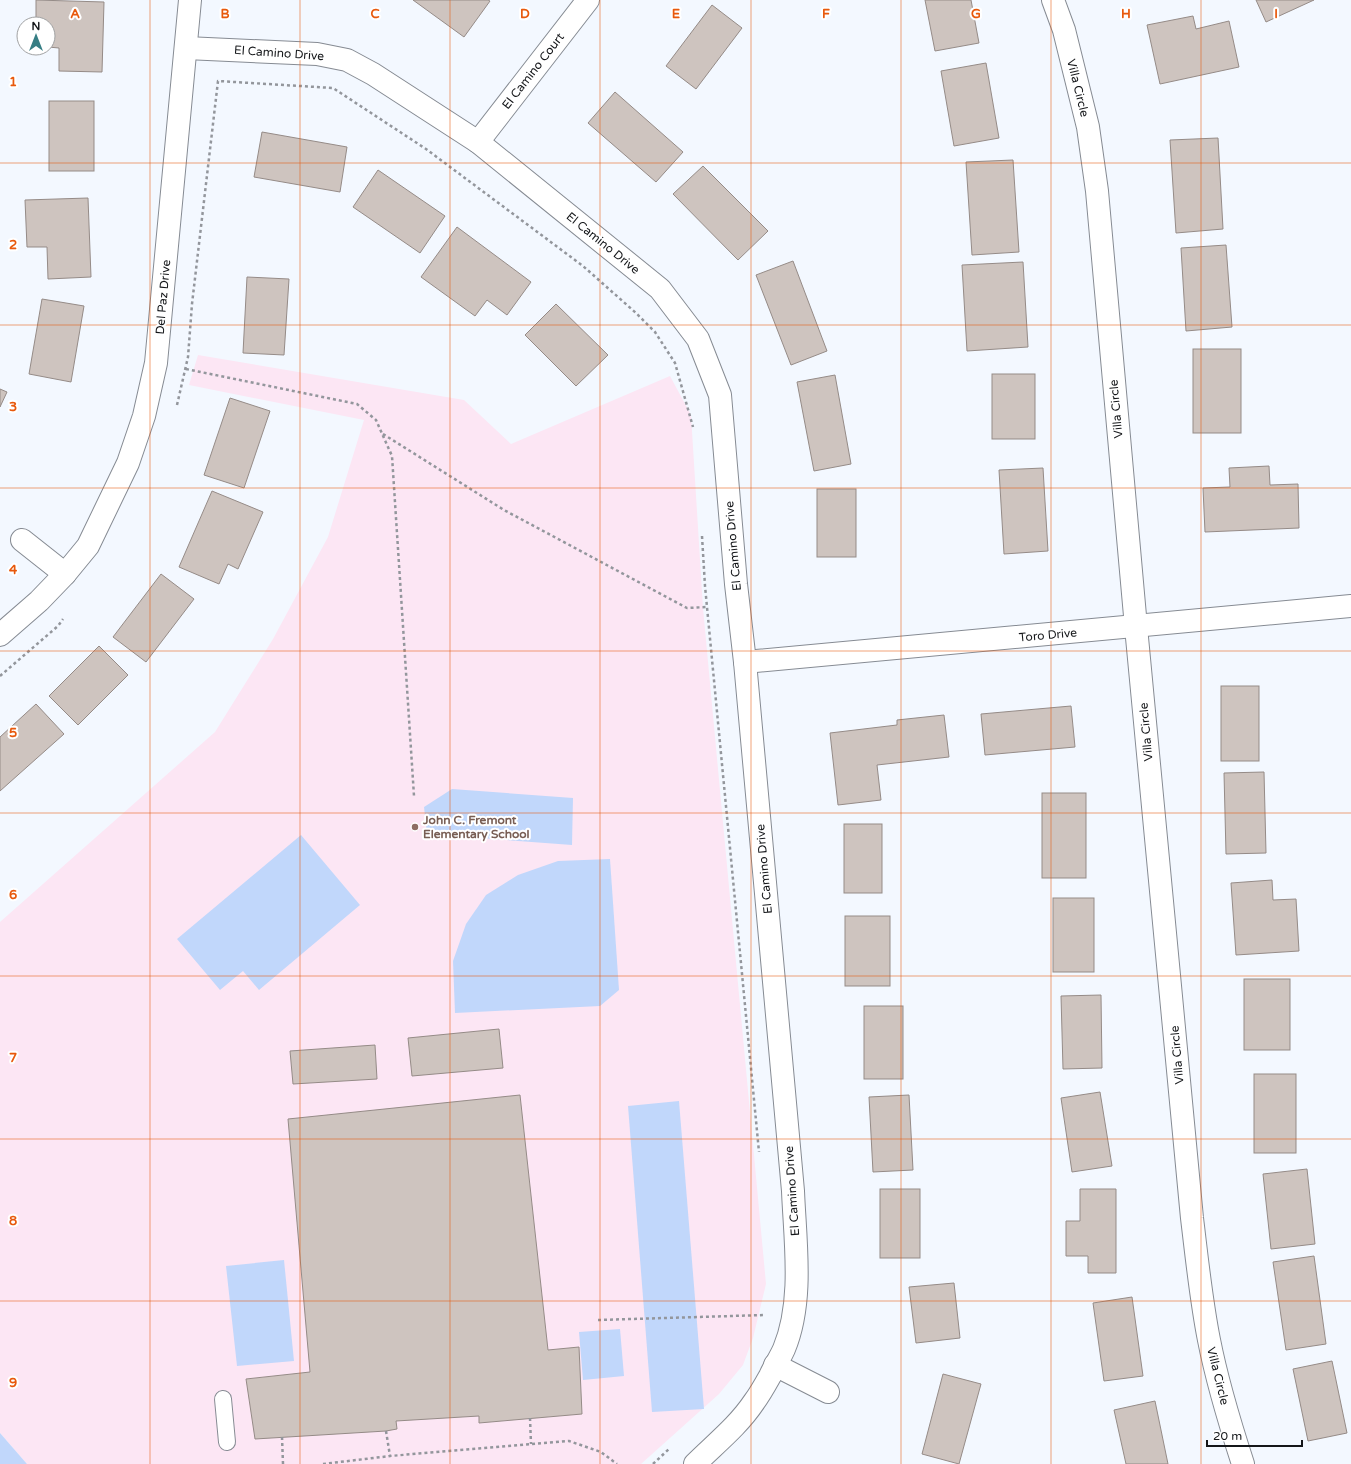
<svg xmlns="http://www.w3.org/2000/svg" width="1351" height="1464" viewBox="0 0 1351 1464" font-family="'Varela Round',sans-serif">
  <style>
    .education { fill: #fce6f4 }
    .green { fill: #c1d7fb }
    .building { fill: #cec4bf; stroke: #958b87 }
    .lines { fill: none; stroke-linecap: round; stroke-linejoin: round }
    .lane-casing { stroke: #868b93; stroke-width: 18 }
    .street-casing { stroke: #868b93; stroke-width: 24 }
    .path { stroke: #93969c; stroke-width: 2.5; stroke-dasharray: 3 3; stroke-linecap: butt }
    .lane { stroke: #fff; stroke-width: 16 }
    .street { stroke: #fff; stroke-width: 22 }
    .grid { fill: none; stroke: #e8590c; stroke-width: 1; stroke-opacity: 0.55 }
    .education-dot { fill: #8d6e63; stroke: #fff; stroke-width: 1.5 }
    .labels { text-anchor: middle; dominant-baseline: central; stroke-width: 4; stroke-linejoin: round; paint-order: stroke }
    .street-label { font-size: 12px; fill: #141619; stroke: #fff }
    .education-label { font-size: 12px; font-weight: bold; fill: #785e54; stroke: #fff; text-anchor: start }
    .grid-label { font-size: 13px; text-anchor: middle; font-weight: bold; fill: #e8590c; stroke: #fff; stroke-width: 4; stroke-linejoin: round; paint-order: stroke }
  </style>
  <rect width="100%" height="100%" fill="#f3f8ff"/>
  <polygon class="education" points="198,355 464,400 511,444 670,376 691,415 703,608 766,1284 753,1338 743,1365 719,1394 641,1464 27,1464 0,1433 0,922 215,732 273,639 328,537 364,420 189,385"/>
  <g class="green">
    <polygon points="452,789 573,798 572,845 427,834 424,807"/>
    <polygon points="301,835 360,905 259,990 243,971 220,990 177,939"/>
    <polygon points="610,859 619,990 600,1006 455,1013 453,961 466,924 486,895 518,875 558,861"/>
    <polygon points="679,1101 704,1409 652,1412 628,1106"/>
    <polygon points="284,1260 294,1361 237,1366 226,1266"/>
    <polygon points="620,1329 624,1376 583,1380 579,1332"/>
    <polygon points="0,1433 27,1464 0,1464"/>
  </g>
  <g class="building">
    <polygon points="36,0 104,2 102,72 59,71 59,48 48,47 48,24 36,24"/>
    <polygon points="413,0 488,0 490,1 464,37"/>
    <polygon points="925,0 971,0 979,43 935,51"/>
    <polygon points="1256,0 1314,0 1266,22"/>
    <polygon points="712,5 742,28 696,89 666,66"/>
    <polygon points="1193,16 1196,29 1229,21 1239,67 1160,84 1147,25"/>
    <polygon points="986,63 999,138 954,146 941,71"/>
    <polygon points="615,92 683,152 656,182 588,123"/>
    <rect x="49" y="101" width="45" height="70"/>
    <polygon points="262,132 347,147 340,192 254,177"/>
    <polygon points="1218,138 1223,229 1176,233 1170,140"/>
    <polygon points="1013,160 1019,252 972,255 966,162"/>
    <polygon points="703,166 768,231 738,260 673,194"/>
    <polygon points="378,170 445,216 420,253 353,207"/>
    <polygon points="88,198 91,277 48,279 47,247 27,247 25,200"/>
    <polygon points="457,227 531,282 507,315 487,300 475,316 421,277"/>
    <polygon points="1226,245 1232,327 1186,331 1181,248"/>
    <polygon points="793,261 827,351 791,365 756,275"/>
    <polygon points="1023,262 1028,347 967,351 962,265"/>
    <polygon points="247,277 289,279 284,355 243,353"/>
    <polygon points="42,299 84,306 71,382 29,374"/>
    <polygon points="556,304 608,355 576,386 525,335"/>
    <rect x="1193" y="349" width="48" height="84"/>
    <rect x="992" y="374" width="43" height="65"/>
    <polygon points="835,375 851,464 814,471 797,382"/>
    <polygon points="0,389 7,392 0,407"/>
    <polygon points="230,398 270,411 244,488 204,475"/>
    <polygon points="1269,466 1270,485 1298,484 1299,528 1205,532 1203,488 1230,487 1229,468"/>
    <polygon points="1043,468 1048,551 1004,554 999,470"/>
    <rect x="817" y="489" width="39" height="68"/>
    <polygon points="212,491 263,512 238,569 228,564 219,584 179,567"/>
    <polygon points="161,574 194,599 146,662 113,637"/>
    <polygon points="99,646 128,675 78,725 49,696"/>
    <rect x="1221" y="686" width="38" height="75"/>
    <polygon points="36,704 64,734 0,791 0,737"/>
    <polygon points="1071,706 1075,747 985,755 981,714"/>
    <polygon points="944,715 949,757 877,765 881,800 838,805 830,733 897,725 897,720"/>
    <polygon points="1264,772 1266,853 1226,854 1224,773"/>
    <rect x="1042" y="793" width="44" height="85"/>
    <rect x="844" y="824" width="38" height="69"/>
    <polygon points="1272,880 1273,900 1296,899 1299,951 1236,955 1231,883"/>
    <rect x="1053" y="898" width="41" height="74"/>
    <rect x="845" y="916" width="45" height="70"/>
    <rect x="1244" y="979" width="46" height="71"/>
    <polygon points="1101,995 1102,1068 1063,1069 1061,996"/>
    <rect x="864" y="1006" width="39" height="73"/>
    <polygon points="499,1029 503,1068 412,1076 408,1038"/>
    <polygon points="375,1045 377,1079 293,1084 290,1051"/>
    <rect x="1254" y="1074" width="42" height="79"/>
    <polygon points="1100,1092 1112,1166 1072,1172 1061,1098"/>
    <polygon points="520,1095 548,1350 579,1347 582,1414 479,1423 479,1416 396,1421 397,1429 386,1431 255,1439 246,1379 310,1372 288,1119"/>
    <polygon points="909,1095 913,1170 873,1172 869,1097"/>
    <polygon points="1307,1169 1315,1244 1271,1249 1263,1174"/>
    <rect x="880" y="1189" width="40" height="69"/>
    <polygon points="1080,1189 1116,1189 1116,1273 1088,1273 1088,1256 1066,1256 1066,1221 1080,1221"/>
    <polygon points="1314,1256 1326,1344 1286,1350 1273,1262"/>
    <polygon points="954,1283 960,1338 916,1343 909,1287"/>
    <polygon points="1132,1297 1143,1376 1104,1381 1093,1303"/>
    <polygon points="1332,1361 1347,1433 1308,1441 1293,1369"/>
    <polygon points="943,1374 981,1384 959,1464 922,1454"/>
    <polygon points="1155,1401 1168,1464 1126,1464 1114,1410"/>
  </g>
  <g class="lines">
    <g class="lane-casing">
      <polyline id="lane" points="223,1399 227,1442"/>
    </g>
    <g class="street-casing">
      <g id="street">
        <path d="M1053,0L1064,30L1088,127L1097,191L1136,627L1192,1218C1197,1259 1201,1300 1209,1340C1217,1381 1230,1424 1243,1464"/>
        <path d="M186,48L317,54L347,60L373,74L478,142L660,289L698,339L720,395L736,584L745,662L793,1191C795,1241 804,1301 784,1349C780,1358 774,1367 770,1376C765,1385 760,1394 754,1402C738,1426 715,1444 695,1464"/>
        <polyline points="478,142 588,0"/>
        <polyline points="22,540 65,574"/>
        <polyline points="0,635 39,601 65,574 88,546 128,463 144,416 156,363 190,0"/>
        <polyline points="745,662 1351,606"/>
        <polyline points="775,1365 828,1392"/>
      </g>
    </g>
    <g class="path">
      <polyline points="186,369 357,404 376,420 392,456 414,796"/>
      <polyline points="177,405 188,357 192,304 218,81 333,88 426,149 583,266 636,313 655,332 675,363 693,427"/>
      <polyline points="383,434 504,510 687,608 707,607"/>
      <polyline points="702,536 705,586 759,1152"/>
      <polyline points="0,676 58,626 63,619"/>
      <polyline points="598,1320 765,1315"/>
      <polyline points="530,1418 531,1444"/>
      <polyline points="386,1431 390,1456"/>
      <polyline points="282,1437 283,1464"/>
      <polyline points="323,1464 390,1456 569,1441 601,1452 617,1464"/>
      <polyline points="653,1464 670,1448"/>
    </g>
    <use href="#lane" class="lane"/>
    <use href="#street" class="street"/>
  </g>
  <path class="grid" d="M150,0V1464M300,0V1464M450,0V1464M600,0V1464M751,0V1464M901,0V1464M1051,0V1464M1201,0V1464M0,163H1351M0,325H1351M0,488H1351M0,651H1351M0,813H1351M0,976H1351M0,1139H1351M0,1301H1351"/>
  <circle class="education-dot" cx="415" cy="827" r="4"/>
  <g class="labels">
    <g class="street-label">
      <text transform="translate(279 53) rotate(4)">El Camino Drive</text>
      <text transform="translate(533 71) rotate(-52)">El Camino Court</text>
      <text transform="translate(1078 88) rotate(76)">Villa Circle</text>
      <text transform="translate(603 243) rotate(39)">El Camino Drive</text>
      <text transform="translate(163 297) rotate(-85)">Del Paz Drive</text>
      <text transform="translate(1116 409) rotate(-95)">Villa Circle</text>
      <text transform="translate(733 546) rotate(-95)">El Camino Drive</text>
      <text transform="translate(1048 635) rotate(-5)">Toro Drive</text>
      <text transform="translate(1146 732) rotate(-95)">Villa Circle</text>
      <text transform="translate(764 869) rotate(-95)">El Camino Drive</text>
      <text transform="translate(1177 1055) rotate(-95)">Villa Circle</text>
      <text transform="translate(792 1191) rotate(-94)">El Camino Drive</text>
      <text transform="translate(1218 1376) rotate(76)">Villa Circle</text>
    </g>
    <g class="education-label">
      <text x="423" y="820">John C. Fremont<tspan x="423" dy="14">Elementary School</tspan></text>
    </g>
  </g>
  <g class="grid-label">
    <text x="75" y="18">A</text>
    <text x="225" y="18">B</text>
    <text x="375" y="18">C</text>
    <text x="525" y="18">D</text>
    <text x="676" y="18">E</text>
    <text x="826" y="18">F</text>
    <text x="976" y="18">G</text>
    <text x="1126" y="18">H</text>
    <text x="1276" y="18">I</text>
    <text x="13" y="86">1</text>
    <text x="13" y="249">2</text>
    <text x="13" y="411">3</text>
    <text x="13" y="574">4</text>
    <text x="13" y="737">5</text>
    <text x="13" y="899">6</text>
    <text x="13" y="1062">7</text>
    <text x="13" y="1225">8</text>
    <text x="13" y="1387">9</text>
  </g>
  <g transform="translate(36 36)"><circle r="19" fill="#ffffff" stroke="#a1a2a3"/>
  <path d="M0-3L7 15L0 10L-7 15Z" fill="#367e84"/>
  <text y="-6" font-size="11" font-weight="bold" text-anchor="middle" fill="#141619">N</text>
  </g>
  <path d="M1207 1440v6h95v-6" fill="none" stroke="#141619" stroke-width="2"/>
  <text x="1213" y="1440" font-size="12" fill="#141619" stroke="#ffffff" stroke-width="3" paint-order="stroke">20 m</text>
</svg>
